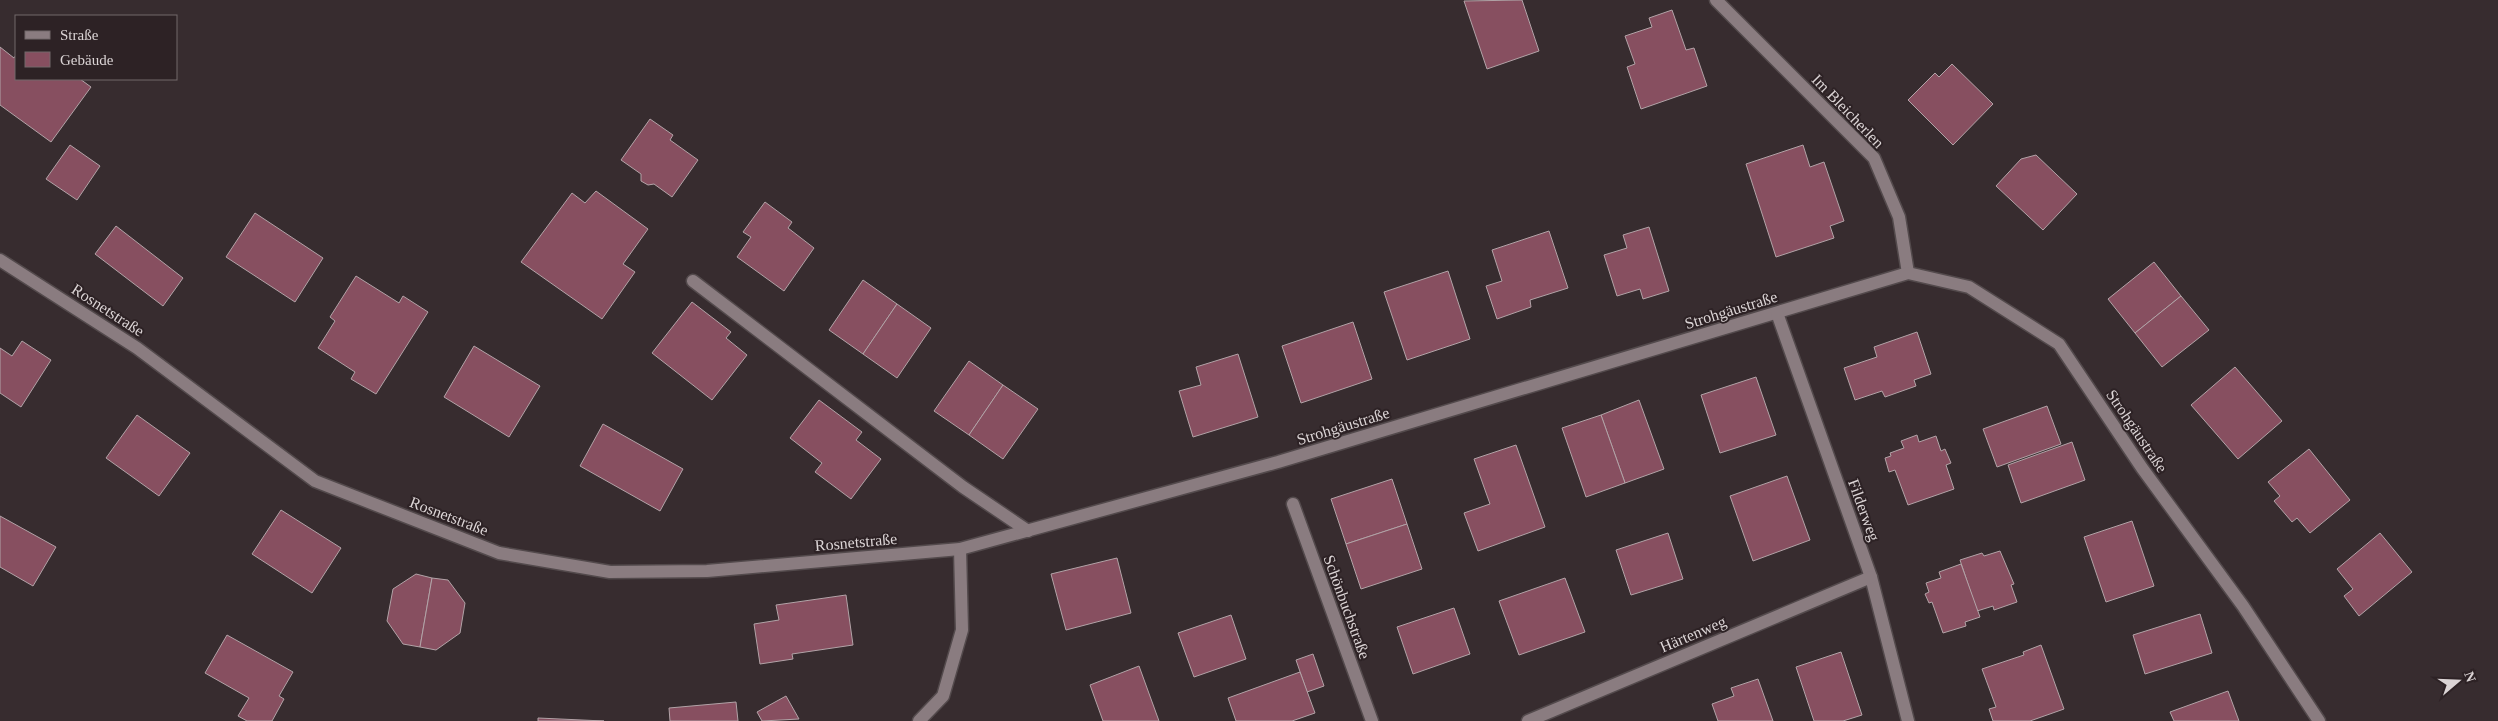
<svg xmlns="http://www.w3.org/2000/svg" width="2498" height="721" viewBox="0 0 2498 721" font-family="Georgia,serif">
  <style>
    .building { fill: #874f60; stroke: #b2a3a7 }
    .lines { fill: none; stroke-linecap: round; stroke-linejoin: round }
    .minor-casing { stroke: #534a4c; stroke-width: 15 }
    .minor { stroke: #8a7c80; stroke-width: 12 }
    .labels { text-anchor: middle; dominant-baseline: central; stroke-width: 4; stroke-linejoin: round; paint-order: stroke }
    .street-label { font-size: 16px; fill: #dbd4d5; stroke: #2d2225 }
  </style>
  <rect width="100%" height="100%" fill="#372c2f"/>
  <g class="building">
    <polygon points="1522,0 1539,51 1487,69 1464,1"/>
    <polygon points="1672,10 1686,50 1694,48 1707,86 1641,109 1627,67 1635,64 1625,36 1652,27 1649,18"/>
    <polygon points="0,47 14,58 16,55 16,79 80,79 91,87 51,142 0,105"/>
    <polygon points="1952,64 1993,104 1953,145 1908,100 1935,73 1939,77"/>
    <polygon points="650,119 673,135 670,140 698,160 672,197 654,184 648,185 641,181 641,174 621,160"/>
    <polygon points="70,145 100,166 77,200 46,179"/>
    <polygon points="1803,145 1810,167 1824,162 1844,221 1830,226 1834,238 1776,257 1746,164"/>
    <polygon points="2036,155 2077,194 2043,230 1996,186 2021,159"/>
    <polygon points="596,191 648,229 623,264 635,272 602,319 521,262 572,193 585,203"/>
    <polygon points="765,202 792,222 788,228 814,248 784,291 737,257 751,237 743,232"/>
    <polygon points="255,213 323,258 295,302 226,257"/>
    <polygon points="116,226 183,278 163,306 95,254"/>
    <polygon points="1649,227 1669,291 1643,299 1640,289 1617,296 1604,255 1627,248 1623,235"/>
    <polygon points="1549,231 1568,288 1530,300 1531,307 1497,319 1486,286 1502,281 1492,250"/>
    <polygon points="2154,262 2181,296 2135,333 2108,299"/>
    <polygon points="1448,271 1470,339 1407,360 1384,292"/>
    <polygon points="356,276 399,303 403,296 428,312 376,394 351,379 355,372 318,348 335,321 330,317"/>
    <polygon points="863,280 897,304 863,354 829,330"/>
    <polygon points="2181,296 2209,330 2162,367 2135,333"/>
    <polygon points="692,302 731,332 726,338 747,355 712,400 652,353"/>
    <polygon points="897,304 931,328 897,378 863,354"/>
    <polygon points="1353,322 1372,379 1301,403 1282,346"/>
    <polygon points="1917,332 1931,374 1914,380 1916,386 1885,397 1882,391 1855,400 1844,368 1877,357 1874,347"/>
    <polygon points="22,341 51,360 21,407 0,393 0,348 12,356"/>
    <polygon points="474,346 540,386 509,437 444,397"/>
    <polygon points="1238,354 1258,417 1193,437 1179,391 1201,385 1196,367"/>
    <polygon points="969,361 1003,385 969,435 934,411"/>
    <polygon points="2235,367 2282,421 2238,459 2191,405"/>
    <polygon points="1756,377 1776,435 1720,453 1701,395"/>
    <polygon points="1003,385 1038,409 1003,459 969,435"/>
    <polygon points="819,400 862,432 856,440 881,459 851,499 815,472 822,463 790,438"/>
    <polygon points="1639,400 1664,469 1625,483 1601,415"/>
    <polygon points="2047,406 2061,444 1997,467 1983,429"/>
    <polygon points="137,415 190,453 159,496 106,458"/>
    <polygon points="1601,415 1625,483 1586,497 1562,428"/>
    <polygon points="603,424 683,469 660,511 580,466"/>
    <polygon points="1917,435 1919,442 1936,436 1941,451 1945,449 1951,463 1946,465 1954,489 1908,505 1895,470 1889,472 1885,458 1891,456 1890,453 1904,448 1901,441"/>
    <polygon points="2072,442 2085,480 2021,503 2008,465"/>
    <polygon points="1516,445 1545,527 1478,551 1464,513 1490,504 1474,459"/>
    <polygon points="2309,449 2350,500 2310,533 2297,518 2292,522 2274,501 2280,496 2268,482"/>
    <polygon points="1787,476 1810,540 1753,561 1730,496"/>
    <polygon points="1392,479 1407,524 1346,544 1331,499"/>
    <polygon points="281,510 341,548 312,593 252,554"/>
    <polygon points="0,516 56,547 33,586 0,567"/>
    <polygon points="2132,521 2154,586 2106,602 2084,537"/>
    <polygon points="1407,524 1422,569 1361,589 1346,544"/>
    <polygon points="1668,533 1683,579 1631,595 1616,550"/>
    <polygon points="2380,533 2412,572 2359,616 2344,596 2353,589 2337,569"/>
    <polygon points="2000,551 2014,584 2011,585 2017,602 1994,610 1993,606 1977,611 1960,560 1982,553 1984,556"/>
    <polygon points="1117,558 1131,613 1066,630 1051,574"/>
    <polygon points="1961,564 1980,617 1965,622 1966,626 1943,633 1932,602 1929,603 1925,594 1929,592 1926,583 1941,578 1939,572"/>
    <polygon points="416,574 432,578 420,647 403,644 387,621 393,589"/>
    <polygon points="432,578 448,580 465,603 460,633 436,650 420,647"/>
    <polygon points="1565,578 1585,632 1519,655 1499,601"/>
    <polygon points="846,595 853,645 792,654 793,659 760,664 754,624 779,620 776,605"/>
    <polygon points="1454,608 1470,654 1413,674 1397,627"/>
    <polygon points="2200,614 2212,653 2145,674 2133,635"/>
    <polygon points="1231,615 1246,659 1194,677 1178,633"/>
    <polygon points="227,635 293,672 279,696 284,699 272,721 247,721 238,716 249,698 205,673"/>
    <polygon points="2041,645 2064,709 2030,721 1993,721 1989,709 1996,707 1982,669 2024,655 2023,652"/>
    <polygon points="1841,652 1862,715 1843,721 1814,721 1796,667"/>
    <polygon points="1313,654 1324,686 1307,692 1296,660"/>
    <polygon points="1139,666 1159,721 1103,721 1090,685"/>
    <polygon points="1300,672 1315,713 1292,721 1236,721 1228,698"/>
    <polygon points="1758,679 1773,721 1718,721 1712,704 1734,696 1731,688"/>
    <polygon points="2228,691 2239,721 2174,721 2170,712"/>
    <polygon points="786,696 799,719 762,721 757,712"/>
    <polygon points="736,702 738,721 670,721 669,708"/>
    <polygon points="538,718 604,721 538,721"/>
  </g>
  <g class="lines">
    <g class="minor-casing">
      <g id="minor">
        <polyline points="1716,0 1874,158 1899,217 1908,273"/>
        <polyline points="0,260 137,348 315,481 499,553 610,572 707,571 960,549 1278,462 1908,273 1969,287 2059,344 2142,468 2243,606 2319,721"/>
        <polyline points="693,281 963,487 1028,531"/>
        <polyline points="1777,313 1871,577 1908,721"/>
        <polyline points="1293,504 1372,721"/>
        <polyline points="919,721 943,696 962,630 960,549"/>
        <polyline points="1528,721 1871,577"/>
      </g>
    </g>
    <use href="#minor" class="minor"/>
  </g>
  <g class="labels">
    <g class="street-label">
      <text transform="translate(1848 111) rotate(46)">Im Bleicherlen</text>
      <text transform="translate(108 310) rotate(33)">Rosnetstraße</text>
      <text transform="translate(1731 310) rotate(-17)">Strohgäustraße</text>
      <text transform="translate(1343 426) rotate(-17)">Strohgäustraße</text>
      <text transform="translate(2137 431) rotate(56)">Strohgäustraße</text>
      <text transform="translate(1864 510) rotate(70)">Filderweg</text>
      <text transform="translate(449 516) rotate(21)">Rosnetstraße</text>
      <text transform="translate(856 542) rotate(-5)">Rosnetstraße</text>
      <text transform="translate(1347 607) rotate(70)">Schönbuchstraße</text>
      <text transform="translate(1693 634) rotate(-23)">Härtenweg</text>
    </g>
  </g>
  <rect x="15" y="15" width="162" height="65" fill="#2d2225" stroke="#73696b"/>
  <rect x="25" y="31" width="25" height="8" fill="#8a7c80" stroke="#73696b"/>
  <text x="60" y="40" font-size="15" fill="#dbd4d5">Straße</text>
  <rect x="25" y="52" width="25" height="15" fill="#874f60" stroke="#73696b"/>
  <text x="60" y="65" font-size="15" fill="#dbd4d5">Gebäude</text>
  <g transform="translate(2458 681) rotate(71)" stroke="#2d2225" stroke-width="4" paint-order="stroke">
  <path d="M0-4L9 19L0 12L-9 19Z" fill="#dbd4d5"/>
  <text y="-8" font-size="14" font-weight="bold" text-anchor="middle" fill="#dbd4d5">N</text>
  </g>
</svg>
